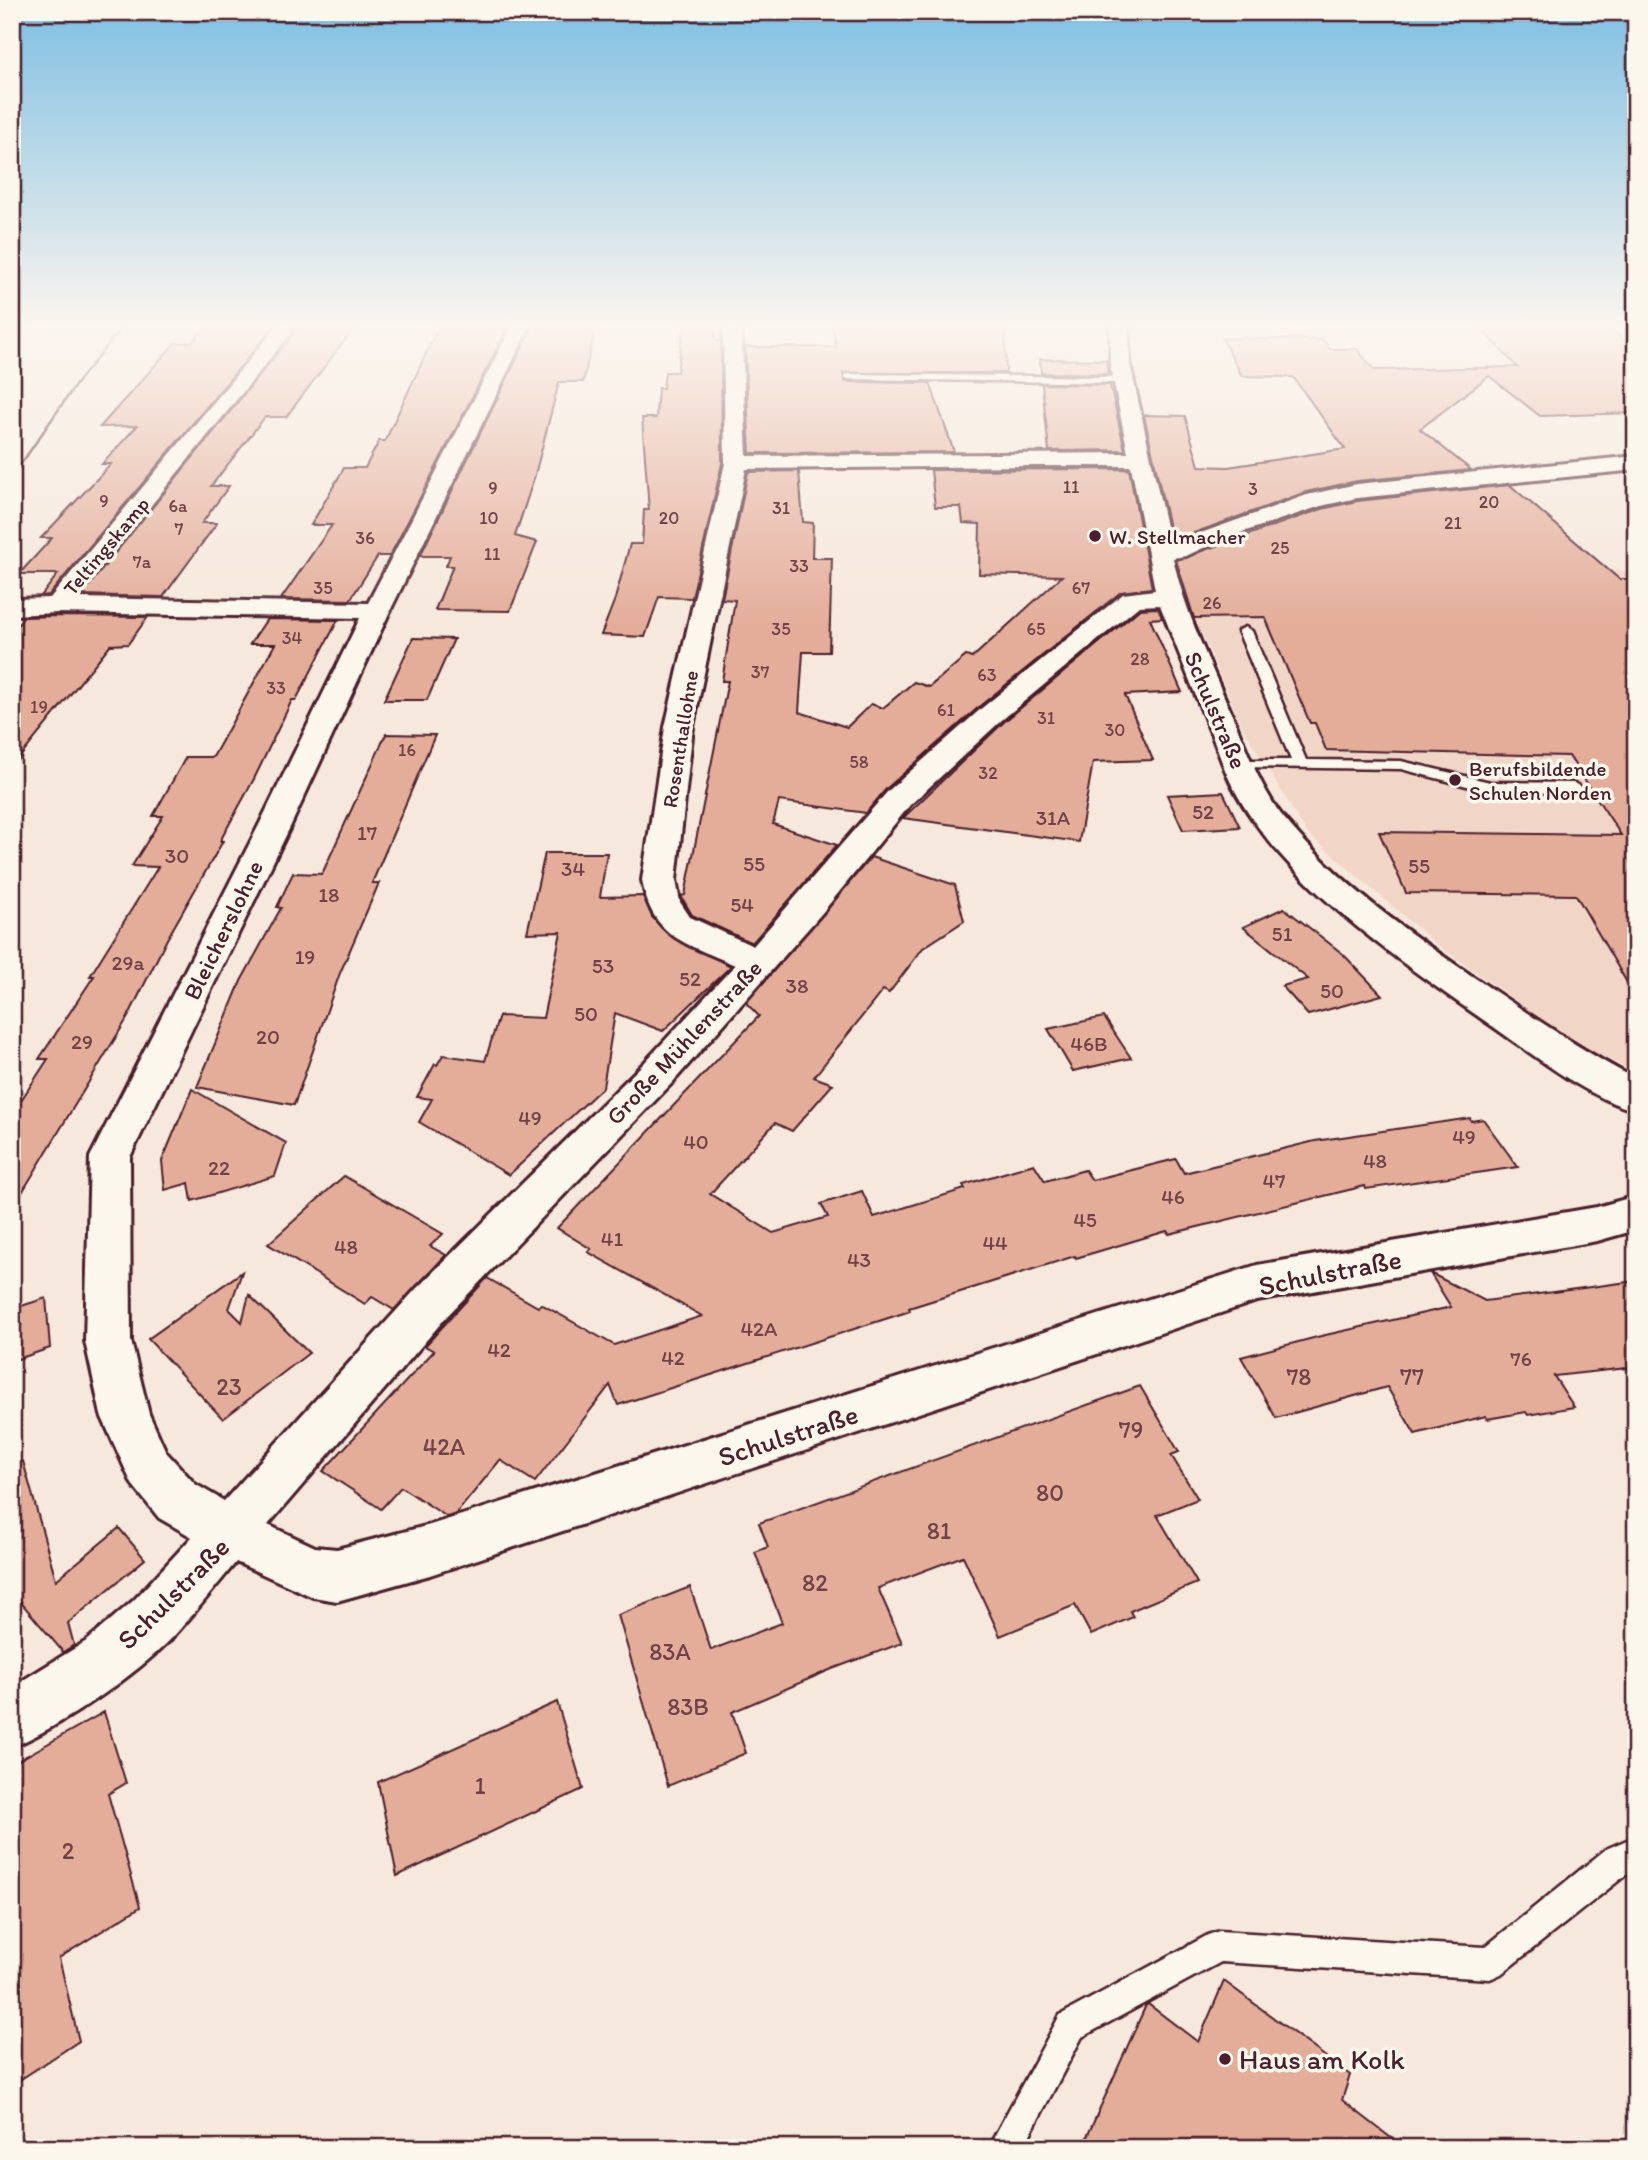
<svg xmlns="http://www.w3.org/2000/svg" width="1648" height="2160" viewBox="0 0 1648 2160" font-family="Itim,sans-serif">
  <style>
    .built { fill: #f1d6c8 }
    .building { fill: #e4ad9a; stroke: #4a1f2b; stroke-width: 2 }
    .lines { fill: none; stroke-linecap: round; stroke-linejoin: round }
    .service-casing { stroke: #4a1f2b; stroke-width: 5 }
    .minor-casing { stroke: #4a1f2b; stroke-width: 6 }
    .service { fill: #fbf7ec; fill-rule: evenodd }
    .minor { fill: #fbf7ec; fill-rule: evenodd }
    .rail { stroke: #4a1f2b; stroke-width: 2.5 }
    .poi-dot { fill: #4a1f2b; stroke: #fbf7ec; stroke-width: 2.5 }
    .labels { text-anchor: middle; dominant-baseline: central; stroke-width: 7; stroke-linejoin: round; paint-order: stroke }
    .far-number-label { font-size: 18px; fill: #704247 }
    .far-poi-label { font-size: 21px; fill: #4a1f2b; stroke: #fbf7ec; text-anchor: start }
    .far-street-label { font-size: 21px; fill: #4a1f2b; stroke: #fbf7ec }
    .number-label { font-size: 21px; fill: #704247 }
    .street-label { font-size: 24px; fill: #4a1f2b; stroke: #fbf7ec }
    .near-number-label { font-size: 24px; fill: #704247 }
    .near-street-label { font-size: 28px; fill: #4a1f2b; stroke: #fbf7ec }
    .near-poi-label { font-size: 28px; fill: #4a1f2b; stroke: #fbf7ec; text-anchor: start }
  </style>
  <rect width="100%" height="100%" fill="#f6e8dc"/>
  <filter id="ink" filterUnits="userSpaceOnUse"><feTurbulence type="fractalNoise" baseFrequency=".0143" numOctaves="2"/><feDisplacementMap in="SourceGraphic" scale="14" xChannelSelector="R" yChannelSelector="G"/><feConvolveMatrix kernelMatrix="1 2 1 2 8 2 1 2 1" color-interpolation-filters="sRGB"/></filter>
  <g filter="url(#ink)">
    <polygon class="built" points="1420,565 1636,571 1636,1072 1577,1045 1435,943 1306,832 1243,728 1181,586 1287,584"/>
    <g class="building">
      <polygon points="209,324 276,324 49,595 41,596 58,574 19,574 52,538 41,538 111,464 102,464 137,426 100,427 175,343 192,342"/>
      <polygon points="301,324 357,324 286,417 265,417 211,486 229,486 202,523 217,523 163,597 81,595"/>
      <polygon points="543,324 596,324 583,382 559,382 535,475 515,536 537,542 510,611 435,610 453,566 446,566 450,556 420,556 532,328 541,328"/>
      <polygon points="684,324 716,324 715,341 721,341 722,463 692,598 659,597 645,637 601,635 615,599 630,544 642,544 644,510 649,510 642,418 656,418 658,388 663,388 665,372 677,372"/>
      <polygon points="832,324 1005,324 1006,373 843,373 845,382 930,383 954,452 750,453 745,347 836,347"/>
      <polygon points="1477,324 1605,324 1636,351 1636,413 1540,416 1489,376 1420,429 1471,470 1357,481 1306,492 1172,541 1144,415 1185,416 1199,466 1228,467 1345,449 1293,377 1242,376 1222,338 1324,340 1329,349 1357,349 1374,370 1517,367"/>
      <polygon points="438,328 508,328 390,556 378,556 350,600 281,599 332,525 311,525 344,468 365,468 379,441 385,441"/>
      <polygon points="1040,359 1106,360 1108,374 1041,373"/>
      <polygon points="1042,384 1110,385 1125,450 1049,451"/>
      <polygon points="1129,469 1152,588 1121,592 981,705 886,789 866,813 779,801 773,824 837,845 752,943 692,915 681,896 685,895 728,681 722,681 735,600 722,599 748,472 799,471 803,522 813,523 812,558 832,558 829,652 803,652 799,712 847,727 871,704 883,708 914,682 929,687 966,656 972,658 1062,576 979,574 980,524 963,523 961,507 935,507 931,470"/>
      <polygon points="1510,485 1619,579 1636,579 1636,998 1576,895 1406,893 1379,832 1621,835 1569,756 1326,750 1315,723 1310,723 1265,617 1194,618 1176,560 1322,509 1357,501"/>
      <polygon points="1158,608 1162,618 1150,619 1182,692 1125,695 1153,760 1093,762 1079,842 903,818 1005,721 1140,609"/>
      <polygon points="57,616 148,617 128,644 110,645 12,767 12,632 24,617"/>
      <polygon points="267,619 338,620 296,700 292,700 254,779 220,841 223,841 167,939 128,1017 12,1209 12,1114 48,1059 39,1059 94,976 90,976 158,867 132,866 163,816 153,816 186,757 213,757 275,644 250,644"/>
      <polygon points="413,638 454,639 427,700 384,700"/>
      <polygon points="386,734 435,735 372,883 379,883 340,973 294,1105 197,1087 241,981 281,908 277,907 293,873 322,874"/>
      <polygon points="1223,792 1240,827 1183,830 1167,795"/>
      <polygon points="545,853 607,853 600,897 643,896 652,917 673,938 731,966 663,1031 615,1013 603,1087 509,1175 419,1122 432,1099 417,1097 435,1064 437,1065 443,1055 485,1061 499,1016 543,1018 561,932 527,933"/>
      <polygon points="871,857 955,885 964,921 923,948 889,993 883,990 814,1077 833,1084 792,1131 775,1123 710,1194 773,1233 828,1217 821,1204 862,1191 874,1217 965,1189 963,1185 1034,1164 1045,1181 1085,1170 1092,1180 1176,1159 1184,1173 1315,1141 1470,1118 1471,1121 1483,1119 1518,1167 1366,1189 1365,1186 1169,1234 1167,1231 1076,1258 1075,1256 909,1308 910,1311 618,1405 610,1385 535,1482 500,1460 456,1514 447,1517 401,1487 381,1509 323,1471 434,1351 425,1346 487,1278 538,1307 541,1304 614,1345 702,1316 588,1252 591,1249 557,1228 759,1016 746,1003"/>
      <polygon points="1284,908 1343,954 1382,995 1308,1015 1282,986 1308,979 1243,927"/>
      <polygon points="1104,1017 1131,1058 1073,1071 1048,1029"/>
      <polygon points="192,1089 286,1143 275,1176 192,1201 189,1183 165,1190 162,1161"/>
      <polygon points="344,1176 443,1234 430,1246 446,1255 394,1310 372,1297 365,1304 268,1244"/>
      <polygon points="242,1272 229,1309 242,1322 249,1295 309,1353 223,1419 148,1339"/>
      <polygon points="1430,1273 1485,1301 1636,1281 1636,1367 1554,1376 1574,1407 1528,1415 1526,1412 1487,1419 1486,1416 1415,1434 1387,1387 1276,1418 1241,1357 1321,1336 1451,1307"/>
      <polygon points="46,1298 50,1348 12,1361 12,1309"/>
      <polygon points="1140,1386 1179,1452 1171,1455 1198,1499 1157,1515 1197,1583 1130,1611 1133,1617 1091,1635 1075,1605 1000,1636 963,1556 878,1588 902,1643 832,1669 732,1712 746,1753 668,1786 618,1615 690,1587 711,1650 782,1623 755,1552 768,1547 759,1523"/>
      <polygon points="23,1461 56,1580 119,1528 145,1559 68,1623 74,1645 63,1652 12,1592 12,1463"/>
      <polygon points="557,1702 583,1789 397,1876 378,1782"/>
      <polygon points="104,1712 126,1783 108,1794 140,1907 59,1958 79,2041 12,2085 12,1764"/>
      <polygon points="1224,1981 1350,2075 1342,2100 1404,2148 1082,2148 1146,2005 1148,2004 1198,2042"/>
    </g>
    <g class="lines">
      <g class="service-casing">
        <g id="service">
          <polygon points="848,374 1123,377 1128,380 1123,383 845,379 845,375"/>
          <polygon points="1245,627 1252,631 1306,760 1401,761 1490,782 1574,783 1582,788 1574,793 1490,792 1401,769 1233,767 1231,764 1233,761 1238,760 1291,760 1238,631"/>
          <polygon points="1636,1836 1636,1867 1501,1974 1490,1979 1221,1962 1082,2037 1023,2148 988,2148 1060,2015 1208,1935 1219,1931 1485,1947 1606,1849"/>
        </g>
      </g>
      <g class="minor-casing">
        <path id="minor" d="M279,324H298L76,598L368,603L513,324H531L390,611L292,823L130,1157L131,1341L149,1414L166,1452L195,1484L224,1501L416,1289L644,1063L735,965C687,943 652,939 642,880L665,727L725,463L723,324H741L747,456L1128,453L1110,364V324H1128L1130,364L1170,544L1307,495L1357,484L1636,456V470L1357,498L1321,506L1225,538L1186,556L1173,558C1185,612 1209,661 1231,712C1246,748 1259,786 1283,817C1339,885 1414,937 1487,986C1536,1019 1584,1052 1636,1079V1111C1585,1096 1538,1058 1495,1028C1408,967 1282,883 1233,787C1223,768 1217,747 1209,728C1192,687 1176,646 1160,605L1139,606L1003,719L910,805L822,913L672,1083L448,1315L268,1525L315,1547L337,1549L430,1525L1257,1265L1597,1207L1636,1196V1230L1597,1241L1257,1301L430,1575L337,1601L313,1597L236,1562C215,1587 195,1613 173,1637C136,1675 62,1726 12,1747V1687L85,1642L134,1600L192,1537L159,1518L132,1484L101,1415L85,1341L90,1157L260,823L360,618L57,613L12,615V599L50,598ZM1026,466H1131L1155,590L1123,594L983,707L888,791L753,946L690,917L680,902L676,880L693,727L746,469Z"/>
      </g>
      <use href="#service" class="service"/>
      <use href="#minor" class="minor"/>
      <polyline class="rail" points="12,477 79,380 125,324"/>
    </g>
  </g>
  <linearGradient id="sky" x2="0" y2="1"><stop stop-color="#7ebfe2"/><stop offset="0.52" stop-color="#fbf5ef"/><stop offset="1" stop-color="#fbf5ef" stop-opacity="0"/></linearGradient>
  <rect width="1648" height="626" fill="url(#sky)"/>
  <g class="poi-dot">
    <circle cx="1095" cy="536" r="7"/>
    <circle cx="1455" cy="780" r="7"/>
    <circle cx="1225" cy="2059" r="7"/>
  </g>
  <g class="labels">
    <g class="far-number-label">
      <text x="1071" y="487">11</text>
      <text x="493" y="488">9</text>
      <text x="1253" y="489">3</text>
      <text x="104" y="501">9</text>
      <text x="1489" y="502">20</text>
      <text x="178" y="506">6a</text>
      <text x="781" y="508">31</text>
      <text x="489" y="518">10</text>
      <text x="669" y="518">20</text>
      <text x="1453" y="523">21</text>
      <text x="179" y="529">7</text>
      <text x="365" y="538">36</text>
      <text x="1280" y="548">25</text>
      <text x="492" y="554">11</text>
      <text x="142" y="562">7a</text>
      <text x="799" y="566">33</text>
      <text x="323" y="588">35</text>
      <text x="1081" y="588">67</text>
      <text x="1212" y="603">26</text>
      <text x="781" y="629">35</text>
      <text x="1036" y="629">65</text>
      <text x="292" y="638">34</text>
      <text x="1140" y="659">28</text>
      <text x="760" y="672">37</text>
      <text x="987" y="675">63</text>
      <text x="276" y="688">33</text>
      <text x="39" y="707">19</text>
      <text x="946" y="710">61</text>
      <text x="1046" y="718">31</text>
      <text x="1115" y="730">30</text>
      <text x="407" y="750">16</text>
      <text x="859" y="762">58</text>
      <text x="988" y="773">32</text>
    </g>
    <g class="far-poi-label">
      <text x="1109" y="536">W. Stellmacher</text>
      <text x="1469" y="768">Berufsbildende<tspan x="1469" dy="24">Schulen Norden</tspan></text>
    </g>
    <g class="far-street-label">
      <text transform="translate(106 546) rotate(-50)">Teltingskamp</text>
      <text transform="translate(680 739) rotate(-81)">Rosenthallohne</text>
    </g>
    <g class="number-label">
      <text x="1203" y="811">52</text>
      <text x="1053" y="817">31A</text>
      <text x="367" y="832">17</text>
      <text x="177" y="855">30</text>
      <text x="754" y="863">55</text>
      <text x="1419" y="865">55</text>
      <text x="573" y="868">34</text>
      <text x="329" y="894">18</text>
      <text x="742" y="904">54</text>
      <text x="1282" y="933">51</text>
      <text x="305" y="956">19</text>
      <text x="128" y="962">29a</text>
      <text x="603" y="965">53</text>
      <text x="690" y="978">52</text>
      <text x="797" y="985">38</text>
      <text x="1332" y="990">50</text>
      <text x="586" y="1013">50</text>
      <text x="268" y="1036">20</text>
      <text x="82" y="1041">29</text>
      <text x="1089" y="1043">46B</text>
      <text x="530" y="1117">49</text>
      <text x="1464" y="1136">49</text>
      <text x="696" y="1141">40</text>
      <text x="1375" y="1160">48</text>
      <text x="219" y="1167">22</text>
      <text x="1274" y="1180">47</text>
      <text x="1173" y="1196">46</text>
      <text x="1085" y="1219">45</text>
      <text x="612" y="1238">41</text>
      <text x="995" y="1242">44</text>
      <text x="346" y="1246">48</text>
      <text x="859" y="1259">43</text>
      <text x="759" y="1328">42A</text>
      <text x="499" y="1349">42</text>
      <text x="673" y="1357">42</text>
      <text x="1521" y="1358">76</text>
    </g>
    <g class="street-label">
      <text transform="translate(1216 710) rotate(67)">Schulstraße</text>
      <text transform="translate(223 930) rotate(-64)">Bleicherslohne</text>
      <text transform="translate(684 1042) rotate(-47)">Große Mühlenstraße</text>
    </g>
    <g class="near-number-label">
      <text x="1299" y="1376">78</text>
      <text x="1412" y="1376">77</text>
      <text x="229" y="1386">23</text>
      <text x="1131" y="1429">79</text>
      <text x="444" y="1446">42A</text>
      <text x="1050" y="1492">80</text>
      <text x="939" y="1530">81</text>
      <text x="815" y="1582">82</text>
      <text x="670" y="1651">83A</text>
      <text x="688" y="1706">83B</text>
      <text x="480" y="1785">1</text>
      <text x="68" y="1850">2</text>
    </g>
    <g class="near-street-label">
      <text transform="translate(1330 1272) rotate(-11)">Schulstraße</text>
      <text transform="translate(788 1435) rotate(-18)">Schulstraße</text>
      <text transform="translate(173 1593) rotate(-45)">Schulstraße</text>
    </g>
    <g class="near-poi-label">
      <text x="1239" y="2059">Haus am Kolk</text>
    </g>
  </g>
  <rect width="1648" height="2160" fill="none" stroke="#fbf7ec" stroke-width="42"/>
  <rect x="21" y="21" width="1606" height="2118" fill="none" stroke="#4a1f2b" stroke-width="2.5" filter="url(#ink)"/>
</svg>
